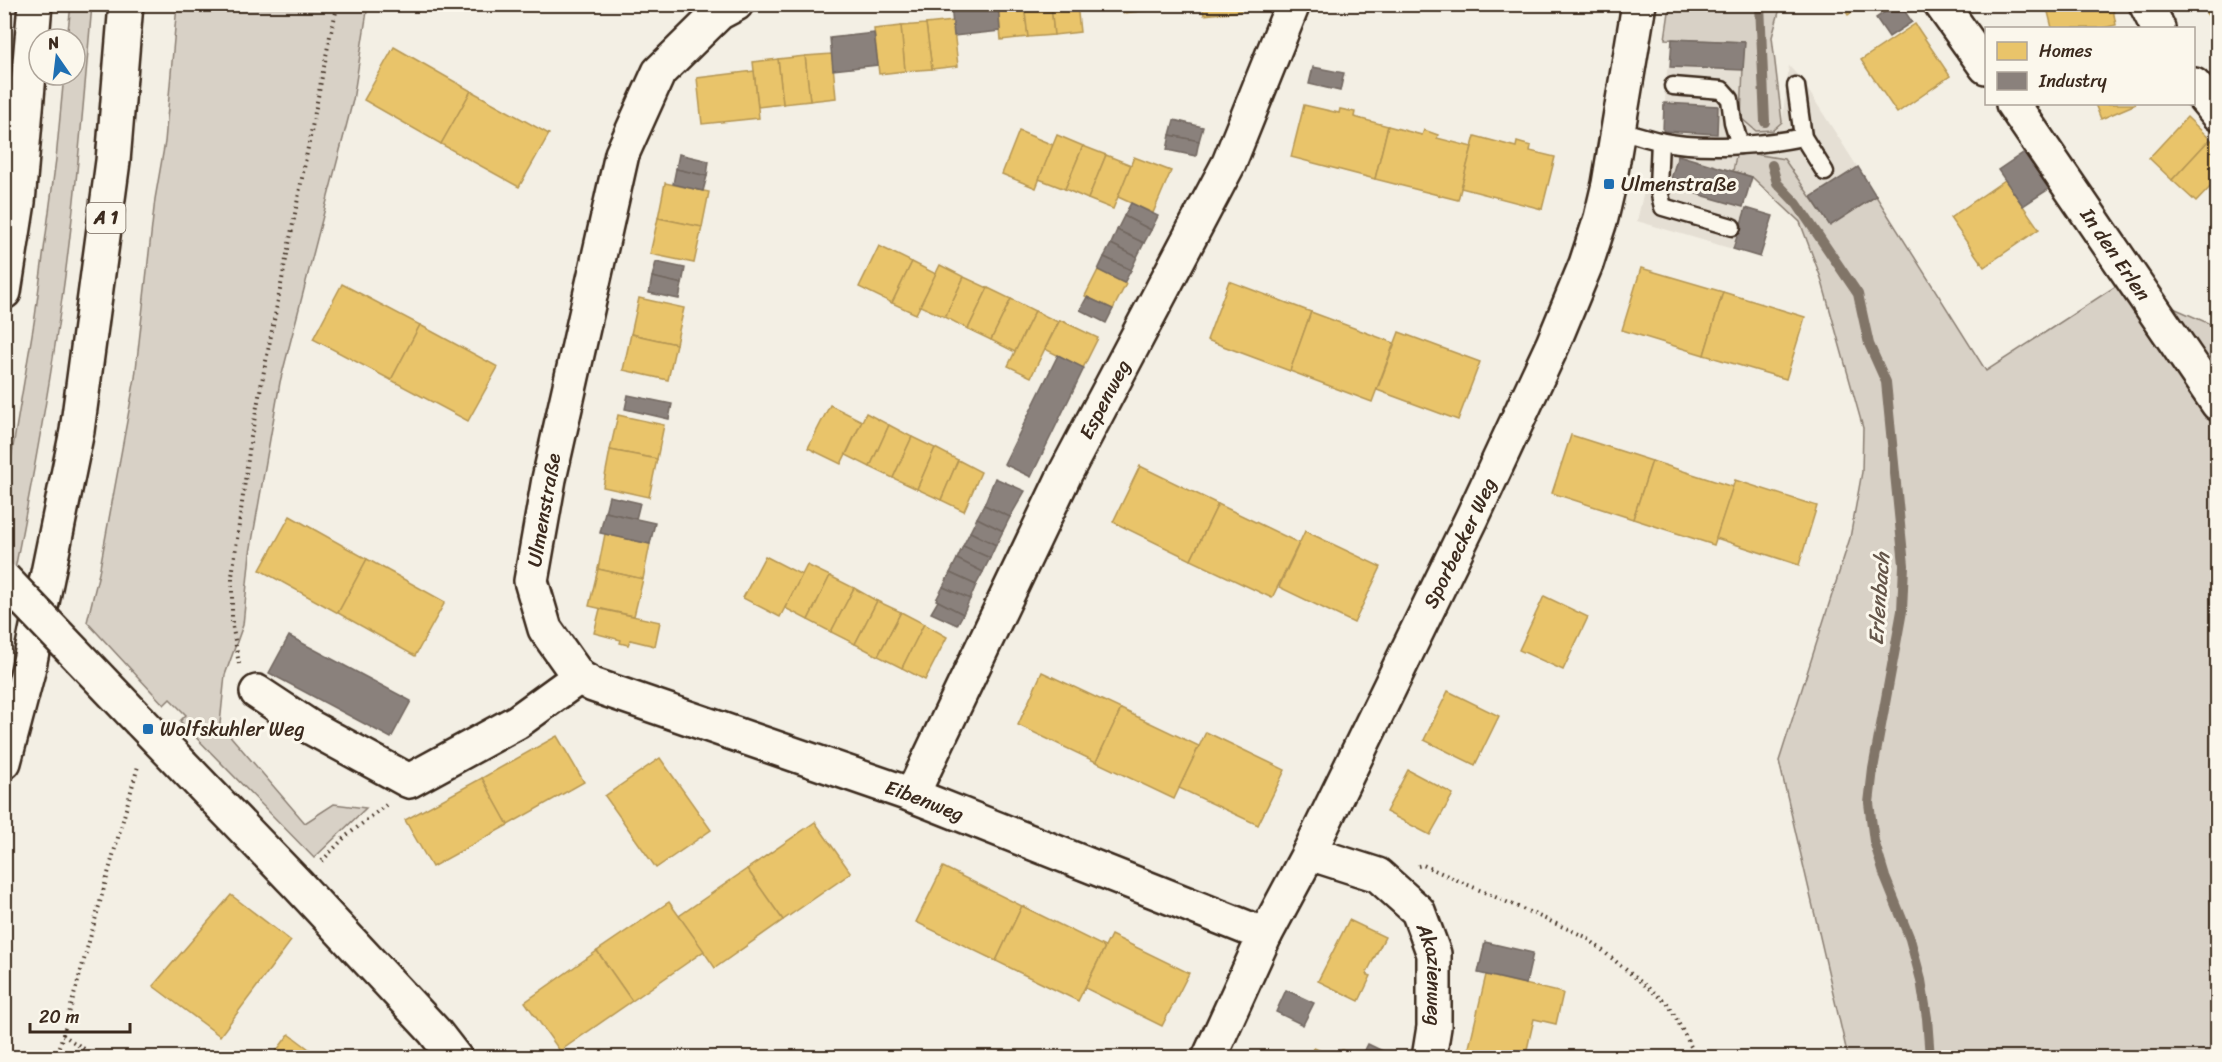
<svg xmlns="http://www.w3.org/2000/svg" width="2222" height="1062" viewBox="0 0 2222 1062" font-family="Sriracha,sans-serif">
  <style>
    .built { fill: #e5dfd4 }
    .green { fill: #d8d1c6; stroke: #8a7e72; stroke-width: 1.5 }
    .homes { fill: #e9c46a; stroke: #b59653; stroke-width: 1.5 }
    .industry { fill: #8a817c; stroke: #726760; stroke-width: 1.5 }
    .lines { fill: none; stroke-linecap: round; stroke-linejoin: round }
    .stream { stroke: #817468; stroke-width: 10 }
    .service-casing { stroke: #3b2a1e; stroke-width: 21 }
    .minor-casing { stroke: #3b2a1e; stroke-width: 38 }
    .tertiary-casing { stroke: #3b2a1e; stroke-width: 38 }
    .motorway-casing { stroke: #3b2a1e; stroke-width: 38 }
    .path { stroke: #3b2a1e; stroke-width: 4; stroke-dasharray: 1.5 4.5; stroke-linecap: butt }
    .service { stroke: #fbf7ec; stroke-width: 16 }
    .minor { stroke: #fbf7ec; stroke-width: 33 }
    .tertiary { stroke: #fbf7ec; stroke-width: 33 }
    .motorway { stroke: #fbf7ec; stroke-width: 33 }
    .minor-bridge-casing { stroke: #3b2a1e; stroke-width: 38; stroke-linecap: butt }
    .minor-bridge { stroke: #fbf7ec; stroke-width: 33 }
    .poi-dot { fill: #1f6fb2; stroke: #fbf7ec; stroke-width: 2 }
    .labels { text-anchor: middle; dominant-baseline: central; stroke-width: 6; stroke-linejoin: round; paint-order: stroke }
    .shield { fill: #fbf7ec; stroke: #75685c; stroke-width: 1.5 }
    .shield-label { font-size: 18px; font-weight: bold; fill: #3b2a1e }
    .poi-label { font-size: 20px; fill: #3b2a1e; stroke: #fbf7ec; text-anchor: start }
    .street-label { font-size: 20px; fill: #3b2a1e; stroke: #fbf7ec }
    .water-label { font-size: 21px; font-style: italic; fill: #645549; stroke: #fbf7ec }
  </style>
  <rect width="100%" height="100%" fill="#f3efe4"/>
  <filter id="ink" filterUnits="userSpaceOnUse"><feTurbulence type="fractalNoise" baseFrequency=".0167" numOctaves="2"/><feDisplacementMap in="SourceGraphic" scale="12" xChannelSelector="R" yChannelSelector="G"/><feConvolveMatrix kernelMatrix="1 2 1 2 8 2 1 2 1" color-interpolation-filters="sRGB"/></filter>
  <g filter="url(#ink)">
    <polygon class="built" points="1672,39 1745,42 1741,93 1782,122 1789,66 1801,79 1876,196 1830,226 1784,159 1737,151 1743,207 1773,216 1760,257 1637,221 1652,156 1663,131 1667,70 1670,67"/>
    <g class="green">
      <path d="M71,5H92C83,107 75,210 60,312C45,416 25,518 5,621V494L35,317L56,159L64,75H75V39H67Z"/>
      <polygon points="177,5 368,5 353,100 280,382 250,553 243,625 225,675 220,724 305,823 334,804 366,808 314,858 180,721 186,715 170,699 164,705 87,622 99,573 135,378 155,199 165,142"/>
      <polygon points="1670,5 1781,5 1772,37 1782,122 1773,130 1756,131 1741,118 1744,42 1665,39"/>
      <polygon points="1737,151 1784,159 1830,225 1876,196 1986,371 2119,284 2217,424 2217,1057 1848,1057 1779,761 1850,538 1862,472 1863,428 1821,278 1800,222 1752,177 1733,171"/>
      <polygon points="2169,306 2217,327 2217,379"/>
    </g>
    <g class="homes">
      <polygon points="998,4 1024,4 1028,37 1001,40"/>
      <polygon points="1024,4 1051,4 1054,35 1028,37"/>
      <polygon points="1051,4 1077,4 1080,32 1054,35"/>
      <polygon points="1123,4 1150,4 1150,10 1124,13"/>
      <polygon points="1150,4 1176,4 1176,8 1150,10"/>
      <polygon points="1176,4 1202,4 1203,5 1176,8"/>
      <polygon points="1240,4 1241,11 1204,15 1202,4"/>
      <polygon points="1841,4 1863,4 1848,15"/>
      <polygon points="2046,4 2112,4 2116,25 2103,28 2052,28"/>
      <polygon points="2216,4 2218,4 2218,27 2206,13"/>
      <polygon points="953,21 958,66 932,69 926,24"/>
      <polygon points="926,24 932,69 905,71 901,26"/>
      <polygon points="1915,24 1950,76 1897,113 1861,60"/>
      <polygon points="901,26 905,71 879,74 874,29"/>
      <polygon points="394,47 471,91 441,144 364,100"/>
      <polygon points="832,54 836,98 810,101 805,56"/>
      <polygon points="805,56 810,101 783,104 778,59"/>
      <polygon points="778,59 783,104 758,107 753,62"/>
      <polygon points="754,71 759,118 702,124 697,78"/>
      <polygon points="471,91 549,134 519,187 441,144"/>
      <polygon points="2095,104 2136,104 2101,119"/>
      <polygon points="1304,105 1339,113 1340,109 1355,112 1354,117 1388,126 1375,179 1291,157"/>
      <polygon points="2187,117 2210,139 2172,180 2149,158"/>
      <polygon points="1388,126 1422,135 1424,130 1438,135 1437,138 1472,147 1458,200 1375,179"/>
      <polygon points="1019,131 1053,145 1036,188 1002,174"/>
      <polygon points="1057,135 1083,146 1065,189 1039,179"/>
      <polygon points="1475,136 1516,147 1517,142 1531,146 1530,151 1555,157 1542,209 1461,188"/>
      <polygon points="2210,139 2218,146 2218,179 2196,202 2172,180"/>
      <polygon points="1083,146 1106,155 1088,199 1065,189"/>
      <polygon points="1106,155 1131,165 1113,209 1088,199"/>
      <polygon points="1134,157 1171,171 1153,213 1118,197"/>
      <polygon points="2005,180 2039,229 1984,267 1950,218"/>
      <polygon points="665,183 709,192 702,227 658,218"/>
      <polygon points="658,218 702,227 694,263 650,254"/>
      <polygon points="879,246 912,262 892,303 859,287"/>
      <polygon points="912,262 936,274 916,314 892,303"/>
      <polygon points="940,265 964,277 945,317 920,306"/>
      <polygon points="1641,268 1723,292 1704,355 1622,330"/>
      <polygon points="1098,270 1126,284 1113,309 1085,296"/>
      <polygon points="964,277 988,288 968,329 945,317"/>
      <polygon points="1229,281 1311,312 1290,371 1207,340"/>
      <polygon points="342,284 420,325 391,380 313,339"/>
      <polygon points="988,288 1011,299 991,340 968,329"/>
      <polygon points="1723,292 1805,317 1786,379 1704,355"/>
      <polygon points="639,298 684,308 676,344 631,334"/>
      <polygon points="1011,299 1035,311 1015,352 991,340"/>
      <polygon points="1035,311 1058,322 1031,377 1008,366"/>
      <polygon points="1311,312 1394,343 1372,402 1290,371"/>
      <polygon points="1060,320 1098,338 1083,368 1045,349"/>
      <polygon points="420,325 498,367 468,421 391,380"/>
      <polygon points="1399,332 1480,362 1458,420 1377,390"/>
      <polygon points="631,334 676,344 668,380 623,370"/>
      <polygon points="830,405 862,421 841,464 808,448"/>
      <polygon points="866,413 889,425 870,467 846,455"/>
      <polygon points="618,415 664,425 657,459 610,450"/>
      <polygon points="889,425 912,437 893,478 870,467"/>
      <polygon points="1571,435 1652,461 1633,519 1552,493"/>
      <polygon points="912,437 935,448 917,489 893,478"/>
      <polygon points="935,448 958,460 941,500 917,489"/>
      <polygon points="610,450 657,459 649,497 603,487"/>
      <polygon points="958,460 981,472 964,511 941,500"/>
      <polygon points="1652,461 1733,487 1714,545 1633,519"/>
      <polygon points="1140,466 1218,504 1191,560 1113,522"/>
      <polygon points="1735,480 1817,506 1799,565 1716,538"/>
      <polygon points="1218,504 1299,543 1272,598 1191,560"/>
      <polygon points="290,516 367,559 338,613 260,570"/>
      <polygon points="1305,531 1381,567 1354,623 1279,587"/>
      <polygon points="605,534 650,544 643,579 598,569"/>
      <polygon points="765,556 802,575 780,617 743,598"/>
      <polygon points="367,559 445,602 415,656 338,613"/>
      <polygon points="807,565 830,576 808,620 785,608"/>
      <polygon points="598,569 643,579 634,616 589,606"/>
      <polygon points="830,576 854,588 831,632 808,620"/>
      <polygon points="854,588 877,601 855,644 831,632"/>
      <polygon points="1544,596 1588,617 1563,670 1519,650"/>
      <polygon points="877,601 901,612 878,656 855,644"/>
      <polygon points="600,609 660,622 655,646 630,640 628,645 620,643 621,640 594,633"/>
      <polygon points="901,612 924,624 902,668 878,656"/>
      <polygon points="924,624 947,637 925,680 902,668"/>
      <polygon points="1042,672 1121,709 1096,762 1018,725"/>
      <polygon points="1448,691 1499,716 1475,765 1424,740"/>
      <polygon points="1121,709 1199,746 1174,799 1096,762"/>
      <polygon points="1206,732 1285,770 1258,825 1179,788"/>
      <polygon points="557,736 584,782 508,825 482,778"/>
      <polygon points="660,758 711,830 656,868 605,796"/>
      <polygon points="1408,770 1453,794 1430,835 1386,812"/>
      <polygon points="482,778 508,825 432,867 405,820"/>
      <polygon points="815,822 851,873 783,920 747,869"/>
      <polygon points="943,867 1022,906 996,961 916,922"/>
      <polygon points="747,869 783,920 715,968 679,916"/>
      <polygon points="231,895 291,941 220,1036 153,986"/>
      <polygon points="669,902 704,951 632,1001 597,951"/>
      <polygon points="1022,906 1105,947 1078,1001 996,961"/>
      <polygon points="1349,920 1385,937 1366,974 1371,976 1359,1001 1318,981"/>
      <polygon points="1111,935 1189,973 1162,1026 1085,988"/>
      <polygon points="597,951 632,1001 560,1051 525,1002"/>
      <polygon points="1486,975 1563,993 1556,1024 1534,1019 1525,1058 1475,1058 1467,1056"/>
      <polygon points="289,1034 321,1058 271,1058"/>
      <polygon points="1314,1048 1337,1058 1310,1058"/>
      <polygon points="1342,1050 1358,1058 1338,1058"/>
    </g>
    <g class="industry">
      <polygon points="998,4 1000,31 954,36 951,5"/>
      <polygon points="1077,4 1110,4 1078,8"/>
      <polygon points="1897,4 1900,4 1912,22 1889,37 1876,18"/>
      <polygon points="874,33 878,65 833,70 830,38"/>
      <polygon points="1672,39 1745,42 1743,70 1670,67"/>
      <polygon points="1313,67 1344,73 1340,91 1309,84"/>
      <polygon points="1664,103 1718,106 1717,134 1663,131"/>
      <polygon points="1174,120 1203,127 1199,141 1170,135"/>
      <polygon points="1170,135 1199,141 1196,156 1167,150"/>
      <polygon points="2026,151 2052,187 2023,206 1998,170"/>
      <polygon points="679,154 709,161 707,176 676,169"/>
      <polygon points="1678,155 1752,177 1743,207 1669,186"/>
      <polygon points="1858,167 1876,196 1830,226 1811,197"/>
      <polygon points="676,169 707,176 703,191 673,184"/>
      <polygon points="1131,203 1158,216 1151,230 1124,216"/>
      <polygon points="1746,208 1773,216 1760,257 1733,249"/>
      <polygon points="1124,216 1151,230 1144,243 1117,230"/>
      <polygon points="1117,230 1144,243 1137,257 1111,244"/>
      <polygon points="1111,244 1137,257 1131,270 1104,257"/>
      <polygon points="1104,257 1131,270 1124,283 1098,270"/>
      <polygon points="656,262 685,268 682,284 652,277"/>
      <polygon points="652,277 682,284 679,299 649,293"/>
      <polygon points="1087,297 1113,309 1106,323 1080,310"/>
      <polygon points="1058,355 1084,368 1031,477 1004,464"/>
      <polygon points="628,395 672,404 669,419 625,409"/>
      <polygon points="995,478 1025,491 1010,517 984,505"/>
      <polygon points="609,496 640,503 636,519 605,512"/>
      <polygon points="984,505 1010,517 1003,531 977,518"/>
      <polygon points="605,512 655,523 650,544 600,533"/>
      <polygon points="977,518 1003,531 996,545 970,532"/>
      <polygon points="970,532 996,545 990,558 963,546"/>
      <polygon points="963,546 990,558 983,572 957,559"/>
      <polygon points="957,559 983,572 976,585 950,573"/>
      <polygon points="950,573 976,585 970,599 943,587"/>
      <polygon points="943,587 970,599 963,614 936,600"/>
      <polygon points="938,601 963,614 957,625 931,613"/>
      <polygon points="289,636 411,701 391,738 269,673"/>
      <polygon points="1485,942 1533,953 1526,984 1478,973"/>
      <polygon points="1286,990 1314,1003 1303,1025 1276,1012"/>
      <polygon points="1368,1044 1395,1057 1395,1058 1361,1058"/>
    </g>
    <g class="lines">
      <g class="stream">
        <polyline points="1760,4 1765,122"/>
        <polyline points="1772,165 1777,183 1797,204 1858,294 1869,344 1886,382 1904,565 1902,611 1873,769 1869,803 1874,841 1885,877 1910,939 1921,980 1927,1018 1930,1058"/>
      </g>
      <g class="service-casing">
        <g id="service">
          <polyline points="1673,86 1722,90 1730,99 1733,122 1740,145"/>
          <polyline points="1796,86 1803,137 1825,172"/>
          <path d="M1618,130C1632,133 1645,138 1659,141C1703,150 1759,146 1803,137"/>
          <polyline points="1660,141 1658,187 1663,207 1732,227"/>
        </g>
      </g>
      <g class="minor-casing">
        <g id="minor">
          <path id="s1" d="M736,4L719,13L659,72L622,154L549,479L531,581L545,629L579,677L593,685L912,795L1265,935"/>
          <polyline points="1941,4 1986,67"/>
          <polyline points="2146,4 2158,28"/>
          <polyline points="2194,85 2218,114"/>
          <path id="s2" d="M2013,104L2218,404"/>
          <polyline points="257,692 310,727 409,781 517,722 579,677"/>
          <polyline points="140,721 298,885 434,1031 455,1058"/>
          <path id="s3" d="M912,795L1066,472L1229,163L1293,4"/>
          <path id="s4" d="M1309,853L1378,875L1418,911L1434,954V1027L1429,1058"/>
        </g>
      </g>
      <g class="tertiary-casing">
        <g id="tertiary">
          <path id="s5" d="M1209,1058L1265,935L1309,853L1472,518L1553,344L1586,264L1601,218L1609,184L1639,4"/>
        </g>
      </g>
      <g class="motorway-casing">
        <g id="motorway">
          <polyline points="4,292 18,202 35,4"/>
          <polyline points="4,762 28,671 77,431 113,161 126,4"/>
        </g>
      </g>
      <g class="path">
        <polyline points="239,664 232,623 232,576 251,437 330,36 338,4"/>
        <polyline points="322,861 345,837 386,805"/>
        <polyline points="1418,866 1423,865 1586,937 1669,1005 1697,1058"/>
        <polyline points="63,1035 138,766"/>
        <polyline points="55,1058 63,1035 98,1058"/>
      </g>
      <use href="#service" class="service"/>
      <use href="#minor" class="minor"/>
      <use href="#tertiary" class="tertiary"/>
      <use href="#motorway" class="motorway"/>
      <g class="minor-bridge-casing">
        <polyline id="minor-bridge" points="4,579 140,721"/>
      </g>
      <use href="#minor-bridge" class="minor-bridge"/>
    </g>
  </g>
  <g class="poi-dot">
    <rect x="1603" y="178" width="12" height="12" rx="3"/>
    <rect x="142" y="723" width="12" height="12" rx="3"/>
  </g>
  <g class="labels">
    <rect class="shield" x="86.5" y="203" width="39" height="30" rx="4.5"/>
    <g class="shield-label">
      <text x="106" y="218">A 1</text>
    </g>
    <g class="poi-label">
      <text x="1621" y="184">Ulmenstraße</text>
      <text x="160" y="729">Wolfskuhler Weg</text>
    </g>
    <g class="street-label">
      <text stroke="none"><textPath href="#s2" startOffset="182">In den Erlen</textPath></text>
      <text stroke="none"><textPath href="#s3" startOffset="440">Espenweg</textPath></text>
      <text transform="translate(544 510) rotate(-80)">Ulmenstraße</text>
      <text stroke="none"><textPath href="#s5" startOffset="573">Sporbecker Weg</textPath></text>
      <text stroke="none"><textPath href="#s1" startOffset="1106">Eibenweg</textPath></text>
      <text stroke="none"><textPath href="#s4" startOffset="192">Akazienweg</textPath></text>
    </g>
    <g class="water-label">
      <text transform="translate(1879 599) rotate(-86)">Erlenbach</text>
    </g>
  </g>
  <rect width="2222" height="1062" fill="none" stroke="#fbf7ec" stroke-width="24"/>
  <rect x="12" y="12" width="2198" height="1038" fill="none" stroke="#3b2a1e" stroke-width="2" filter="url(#ink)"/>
  <rect x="1985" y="27" width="210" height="78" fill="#fbf7ec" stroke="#aea59a" stroke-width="1.5"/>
  <rect x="1997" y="42" width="30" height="18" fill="#e9c46a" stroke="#aea59a" stroke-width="1.5"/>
  <text x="2039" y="57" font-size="18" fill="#3b2a1e">Homes</text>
  <rect x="1997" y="72" width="30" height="18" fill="#8a817c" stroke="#aea59a" stroke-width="1.5"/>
  <text x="2039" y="87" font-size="18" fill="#3b2a1e">Industry</text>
  <g transform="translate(57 57) rotate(346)"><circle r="28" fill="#fbf7ec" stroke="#aea59a" stroke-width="1.5"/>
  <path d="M0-4.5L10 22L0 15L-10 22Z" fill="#1f6fb2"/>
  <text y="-9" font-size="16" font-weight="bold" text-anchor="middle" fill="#3b2a1e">N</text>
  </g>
  <path d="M30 1023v9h100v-9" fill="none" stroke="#3b2a1e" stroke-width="3"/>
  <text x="39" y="1023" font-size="18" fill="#3b2a1e" stroke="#fbf7ec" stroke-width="4.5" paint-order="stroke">20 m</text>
</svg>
